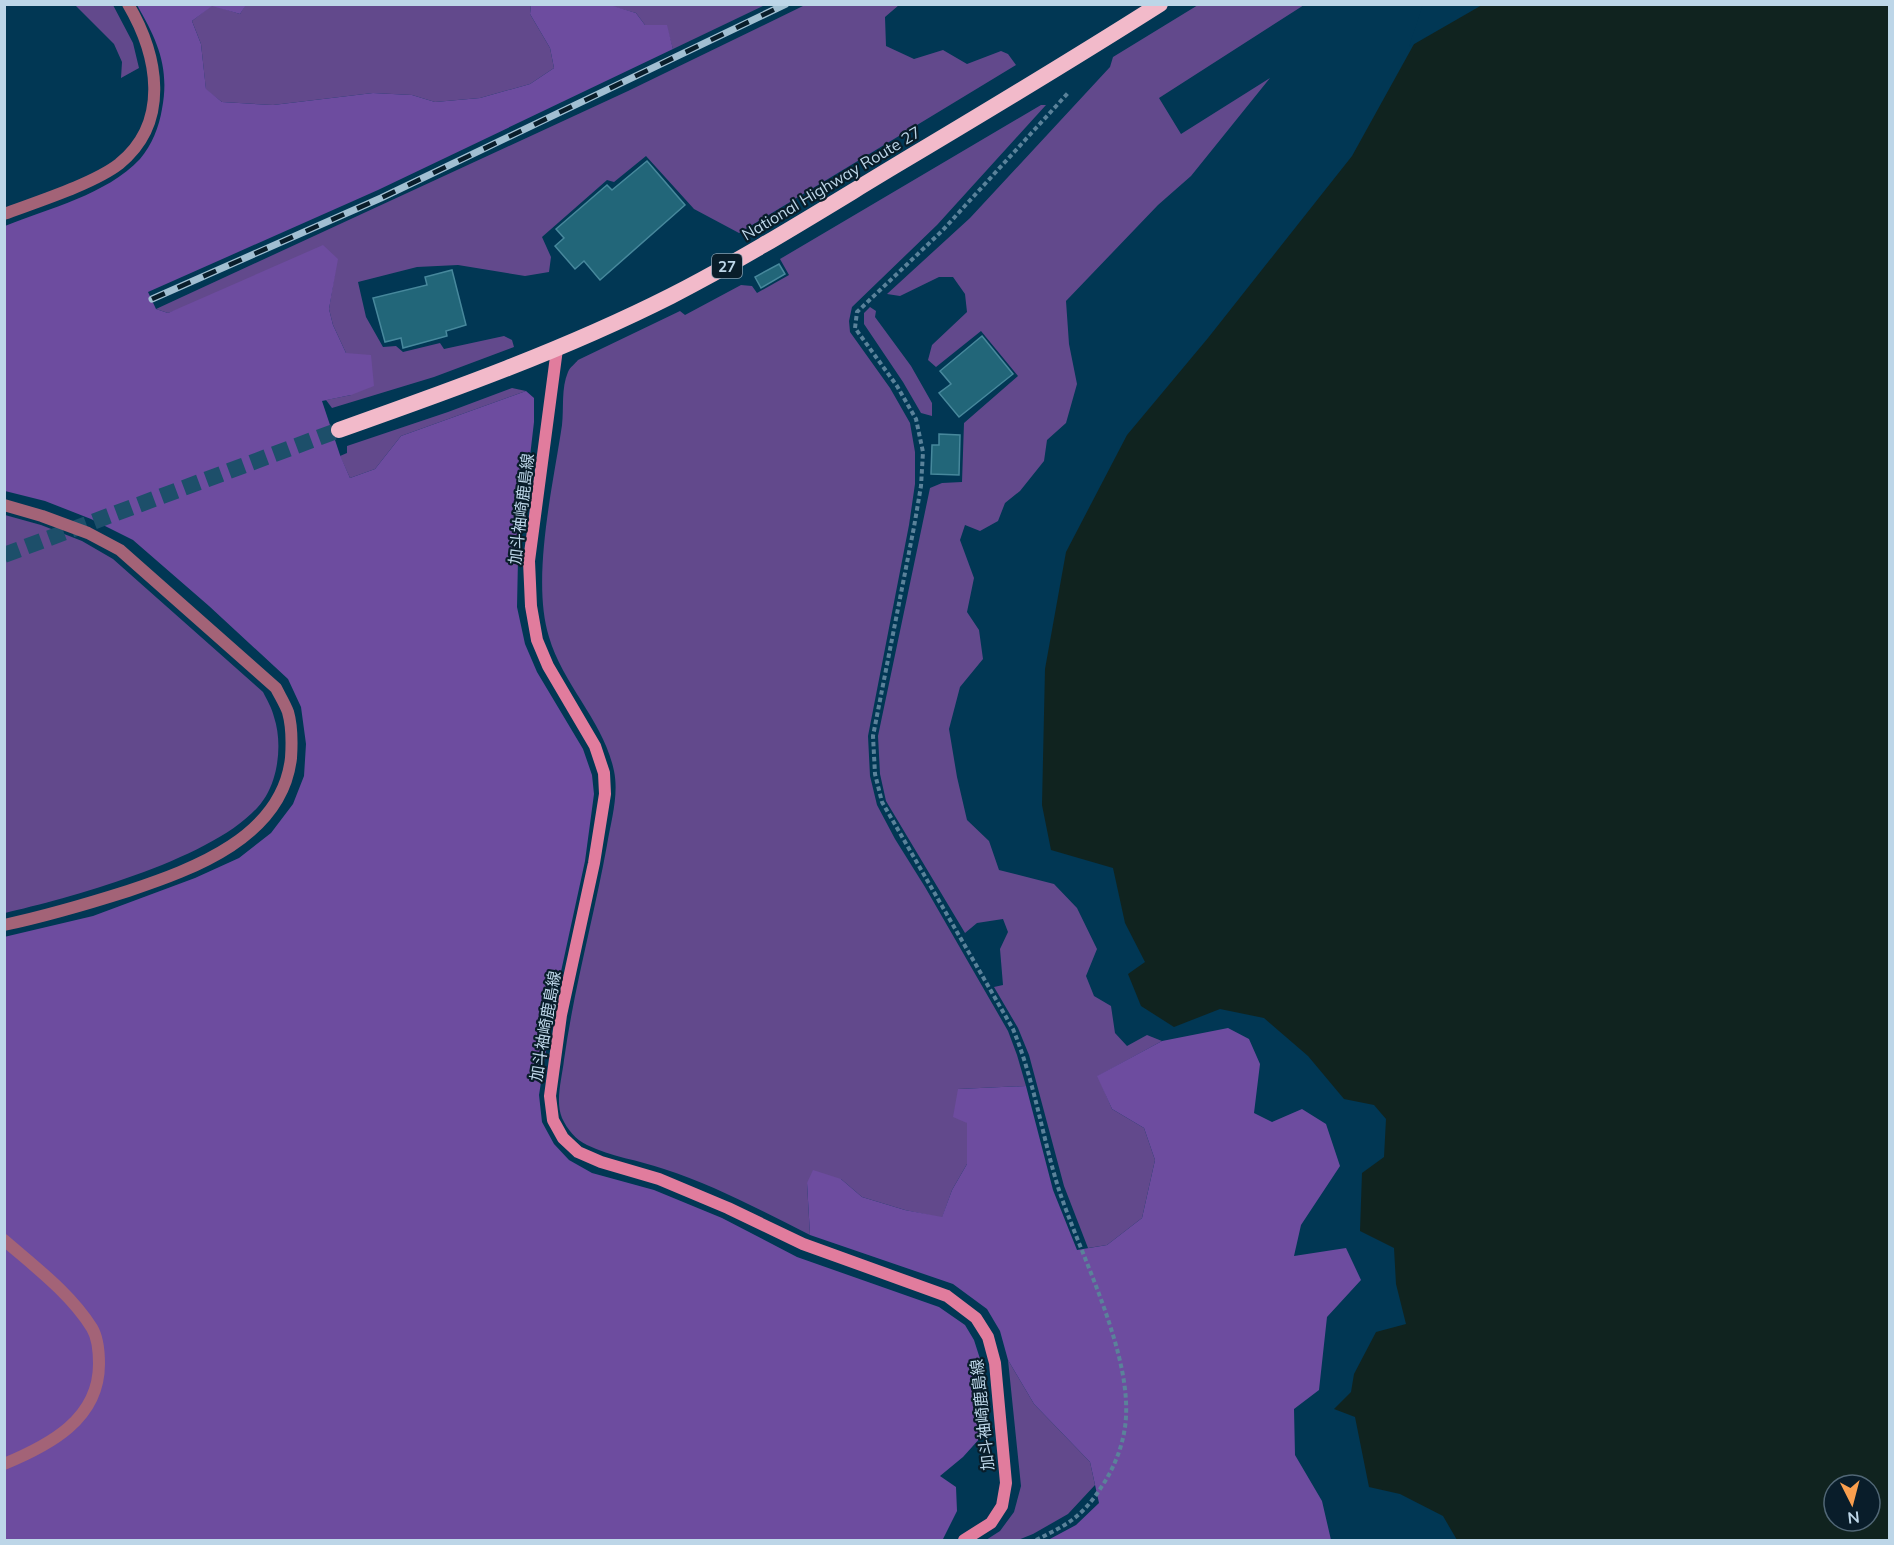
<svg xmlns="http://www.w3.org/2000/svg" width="1894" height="1545" viewBox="0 0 1894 1545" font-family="Mulish,'Noto Sans JP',sans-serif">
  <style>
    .green { fill: #62498c }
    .forest { fill: #6d4c9f }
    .water { fill: #10231f; fill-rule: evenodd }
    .pier { fill: #013754 }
    .building { fill: #226679; stroke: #47889c; stroke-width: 1.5 }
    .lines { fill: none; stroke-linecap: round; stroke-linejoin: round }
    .trunk-tunnel { stroke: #1d4f6a; stroke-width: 16; stroke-dasharray: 16 8; stroke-linecap: butt }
    .path { stroke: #5a829a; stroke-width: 4; stroke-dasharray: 4.5 3; stroke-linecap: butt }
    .minor { stroke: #a36377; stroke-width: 12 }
    .secondary { stroke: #e17c9d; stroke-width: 12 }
    .trunk { stroke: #f2baca; stroke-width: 16 }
    .rail-casing { stroke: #a1bfd2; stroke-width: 7 }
    .rail { stroke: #091d2a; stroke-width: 4.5; stroke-dasharray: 14; stroke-linecap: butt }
    .labels { text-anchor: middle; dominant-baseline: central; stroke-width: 4.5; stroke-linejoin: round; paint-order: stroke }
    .shield { fill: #091d2a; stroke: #879eaf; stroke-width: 1.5 }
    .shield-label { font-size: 15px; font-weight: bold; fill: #bdd6e8 }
    .street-label { font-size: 16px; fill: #bdd6e8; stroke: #091d2a }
  </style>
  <rect width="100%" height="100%" fill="#013754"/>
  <g class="green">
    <polygon points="246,4 531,5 530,14 550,48 554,68 530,84 480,98 435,102 412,95 373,93 273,105 222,102 206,90 201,44 192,21 212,5 240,14"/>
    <polygon points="75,5 113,5 133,43 139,68 121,78 122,62 114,44"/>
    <polygon points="607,5 765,5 673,49 666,25 645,25 636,13"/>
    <polygon points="805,5 899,5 885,17 886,46 914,59 943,50 967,64 1001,51 1008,54 1016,65 739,233 694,209 646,156 614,182 607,180 542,237 551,257 549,272 525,276 458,265 417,267 358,282 366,317 383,347 396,346 403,352 440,343 444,349 504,336 512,340 514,347 434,377 332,408 326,400 351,395 346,353 333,325 329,309 337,259 168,313 156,309 628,91"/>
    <polygon points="1198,5 1304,5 1159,98 1181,134 1270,78 1191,176 1158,205 1066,301 1069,344 1077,384 1066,423 1047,440 1044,461 1020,491 1005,503 998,521 980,531 965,525 960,540 974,578 967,612 979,630 983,659 960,687 949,729 957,777 967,820 989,841 999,870 1054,884 1077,908 1097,949 1086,976 1094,996 1111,1006 1115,1033 1127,1046 1147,1035 1162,1041 1098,1076 1112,1109 1144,1128 1155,1160 1142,1218 1107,1245 1088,1248 1064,1186 1029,1055 1018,1028 994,987 1003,985 1000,949 1008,932 1003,919 977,923 965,933 886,801 880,774 878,736 930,488 942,483 962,482 964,423 1018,376 981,331 936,367 928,360 932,345 967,312 965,294 953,277 939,277 900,296 887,294 970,218 1110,67 1113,57"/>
    <path d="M1041,105H1046L937,225L852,307L849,321L850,332L890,388L910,423L915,452V484L909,525L868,736L870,776L877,805L895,839L925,887L1008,1031L1017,1055L1026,1086L958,1089L967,1123V1164L952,1190L942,1218L905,1210L862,1197L841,1179L807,1183L810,1235C762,1211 714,1185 664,1169C639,1160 611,1157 587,1145C576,1140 567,1129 562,1118C555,1101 562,1078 564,1060C574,988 594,917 607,845C611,821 619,795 614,771C604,722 563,685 549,637C531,579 553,486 562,425C564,409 561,388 568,372C570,367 575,364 578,360L680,311L685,315L741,285L752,286L757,293L789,275L780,259Z"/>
    <polygon points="870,307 876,311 875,317 911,366 932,403 932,416 921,413 903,382 864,324 864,313"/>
    <polygon points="512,388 526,391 401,436 375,469 350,478 340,456 347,453 347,446 448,412"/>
    <path d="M5,515L41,525L82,541L113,559L263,692C267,700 272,708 274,717C282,741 279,774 266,796C231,855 70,898 5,913Z"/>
    <polygon points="1008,1360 1034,1404 1090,1462 1095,1485 1068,1514 1033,1534 1018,1540 986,1540 1000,1531 1014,1512 1021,1486"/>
  </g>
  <g class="forest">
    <path d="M137,5H246L240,14L212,6L192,21L201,44L206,89L222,102L273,105L373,93L412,95L435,102L480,98L530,84L554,68L550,48L530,14L531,5H610L636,13L645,25H667L673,49L378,190L148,292L156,309L168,313L323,245L338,259L329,309L333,325L346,353L371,355L374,386L351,395L322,401L340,455L350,478L375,469L401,436L526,391L534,398V422L518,559L517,607L525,644L537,672L583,749L592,775L594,794L585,861L552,1013L539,1095L542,1122L554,1144L569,1160L592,1173L654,1190L722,1218L797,1257L939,1307L965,1325L974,1340L982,1365L988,1419L981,1437L963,1457L940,1476L956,1487L957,1511L943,1539L5,1540L4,937L93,916L195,878L239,858L271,833L293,804L304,776L306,744L301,707L288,679L209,606L133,540L91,519L45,501L5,491V226C49,208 106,195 140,159C152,145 159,127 162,109C170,67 157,40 137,5Z"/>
    <polygon points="1228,1028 1249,1039 1260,1064 1254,1113 1272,1122 1302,1109 1326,1124 1340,1166 1301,1225 1294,1256 1346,1248 1361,1280 1327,1317 1319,1390 1294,1409 1295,1455 1322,1501 1331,1540 1048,1540 1076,1525 1099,1503 1090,1462 1034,1404 1008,1360 1000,1331 987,1309 953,1284 810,1235 807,1183 813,1170 841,1179 862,1197 905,1210 942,1217 952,1190 967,1164 967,1123 953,1117 958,1089 1026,1086 1053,1190 1077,1250 1107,1245 1142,1218 1155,1160 1144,1128 1112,1109 1097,1076 1162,1041"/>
  </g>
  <path class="water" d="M1426,5H1889V1540H1457L1443,1516L1400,1494L1369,1487L1355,1417L1334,1409L1351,1392L1354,1374L1376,1332L1406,1324L1396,1284L1394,1248L1360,1231L1362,1173L1384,1157L1386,1119L1374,1105L1344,1099L1308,1056L1264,1018L1220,1009L1174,1027L1141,1006L1128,974L1145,962L1125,923L1113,868L1051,850L1042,805L1045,669L1066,552L1127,435L1208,338L1352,156L1414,44ZM1834,1485H1870V1521H1834Z"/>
  <polygon class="pier" points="1423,4 1482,4 1482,5 1409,47"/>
  <g class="building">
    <polygon points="647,161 685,205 600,280 584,261 575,269 555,246 564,238 556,229 607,185 612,190"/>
    <polygon points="779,264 785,274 761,288 755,277"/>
    <polygon points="452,270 466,325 446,331 447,336 403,348 401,338 385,342 373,298 427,285 425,277"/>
    <polygon points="982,336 1013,374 959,417 939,393 951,384 940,371"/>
    <polygon points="939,434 960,435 959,475 931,474 932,445 939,445"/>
  </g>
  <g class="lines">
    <polyline class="trunk-tunnel" points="4,555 339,430"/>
    <path class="path" d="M1036,1540C1048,1534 1061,1528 1072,1520C1084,1511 1094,1499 1102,1486C1114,1468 1122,1448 1125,1427C1135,1357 1080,1255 1058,1187C1042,1135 1034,1080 1013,1029L882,802L875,774L873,736L914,527L921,486L923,452L916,419L897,386L855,328L857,312L942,231L1068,93"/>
    <g class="minor">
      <path d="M4,214C36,202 93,184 119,164C171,122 158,55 128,4"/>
      <path d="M4,505L42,516L88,533L120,550L276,688C280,696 285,704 288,712C292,726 292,743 291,758C282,837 194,869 128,891C87,904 46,916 4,925"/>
      <path d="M4,1240C35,1267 70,1293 92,1328C98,1338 99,1352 99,1364C99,1419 50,1445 4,1464"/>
    </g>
    <polyline class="secondary" points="557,349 529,561 531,606 537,640 548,666 595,746 604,773 605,794 594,863 561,1015 550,1096 553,1120 563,1138 578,1152 601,1162 659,1179 728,1208 803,1244 947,1296 976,1318 988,1337 995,1363 1006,1483 1002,1506 991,1523 964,1540"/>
    <path class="trunk" d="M339,430C452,390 564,350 671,296C747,257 820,211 893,167C982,114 1072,60 1160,4"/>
    <g class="rail-casing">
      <polyline id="rail" points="152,299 381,198 786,4"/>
    </g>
    <use href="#rail" class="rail"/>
  </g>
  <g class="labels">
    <rect class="shield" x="712" y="254" width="30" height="24" rx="4.5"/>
    <g class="shield-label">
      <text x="727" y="266">27</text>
    </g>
    <g class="street-label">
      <text transform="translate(831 183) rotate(-31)">National Highway Route 27</text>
      <text transform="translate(521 509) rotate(-83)">加斗袖崎鹿島線</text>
      <text transform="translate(545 1026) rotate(-80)">加斗袖崎鹿島線</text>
      <text transform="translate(982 1415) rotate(-96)">加斗袖崎鹿島線</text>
    </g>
  </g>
  <rect width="1894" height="1545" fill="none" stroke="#bdd6e8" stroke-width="12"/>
  <g transform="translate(1852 1503) rotate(174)"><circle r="28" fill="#091d2a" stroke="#516776" stroke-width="1.5"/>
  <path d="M0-4.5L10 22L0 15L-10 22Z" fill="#fa9f4e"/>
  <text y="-9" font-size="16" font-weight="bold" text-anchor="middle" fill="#bdd6e8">N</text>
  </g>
</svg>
